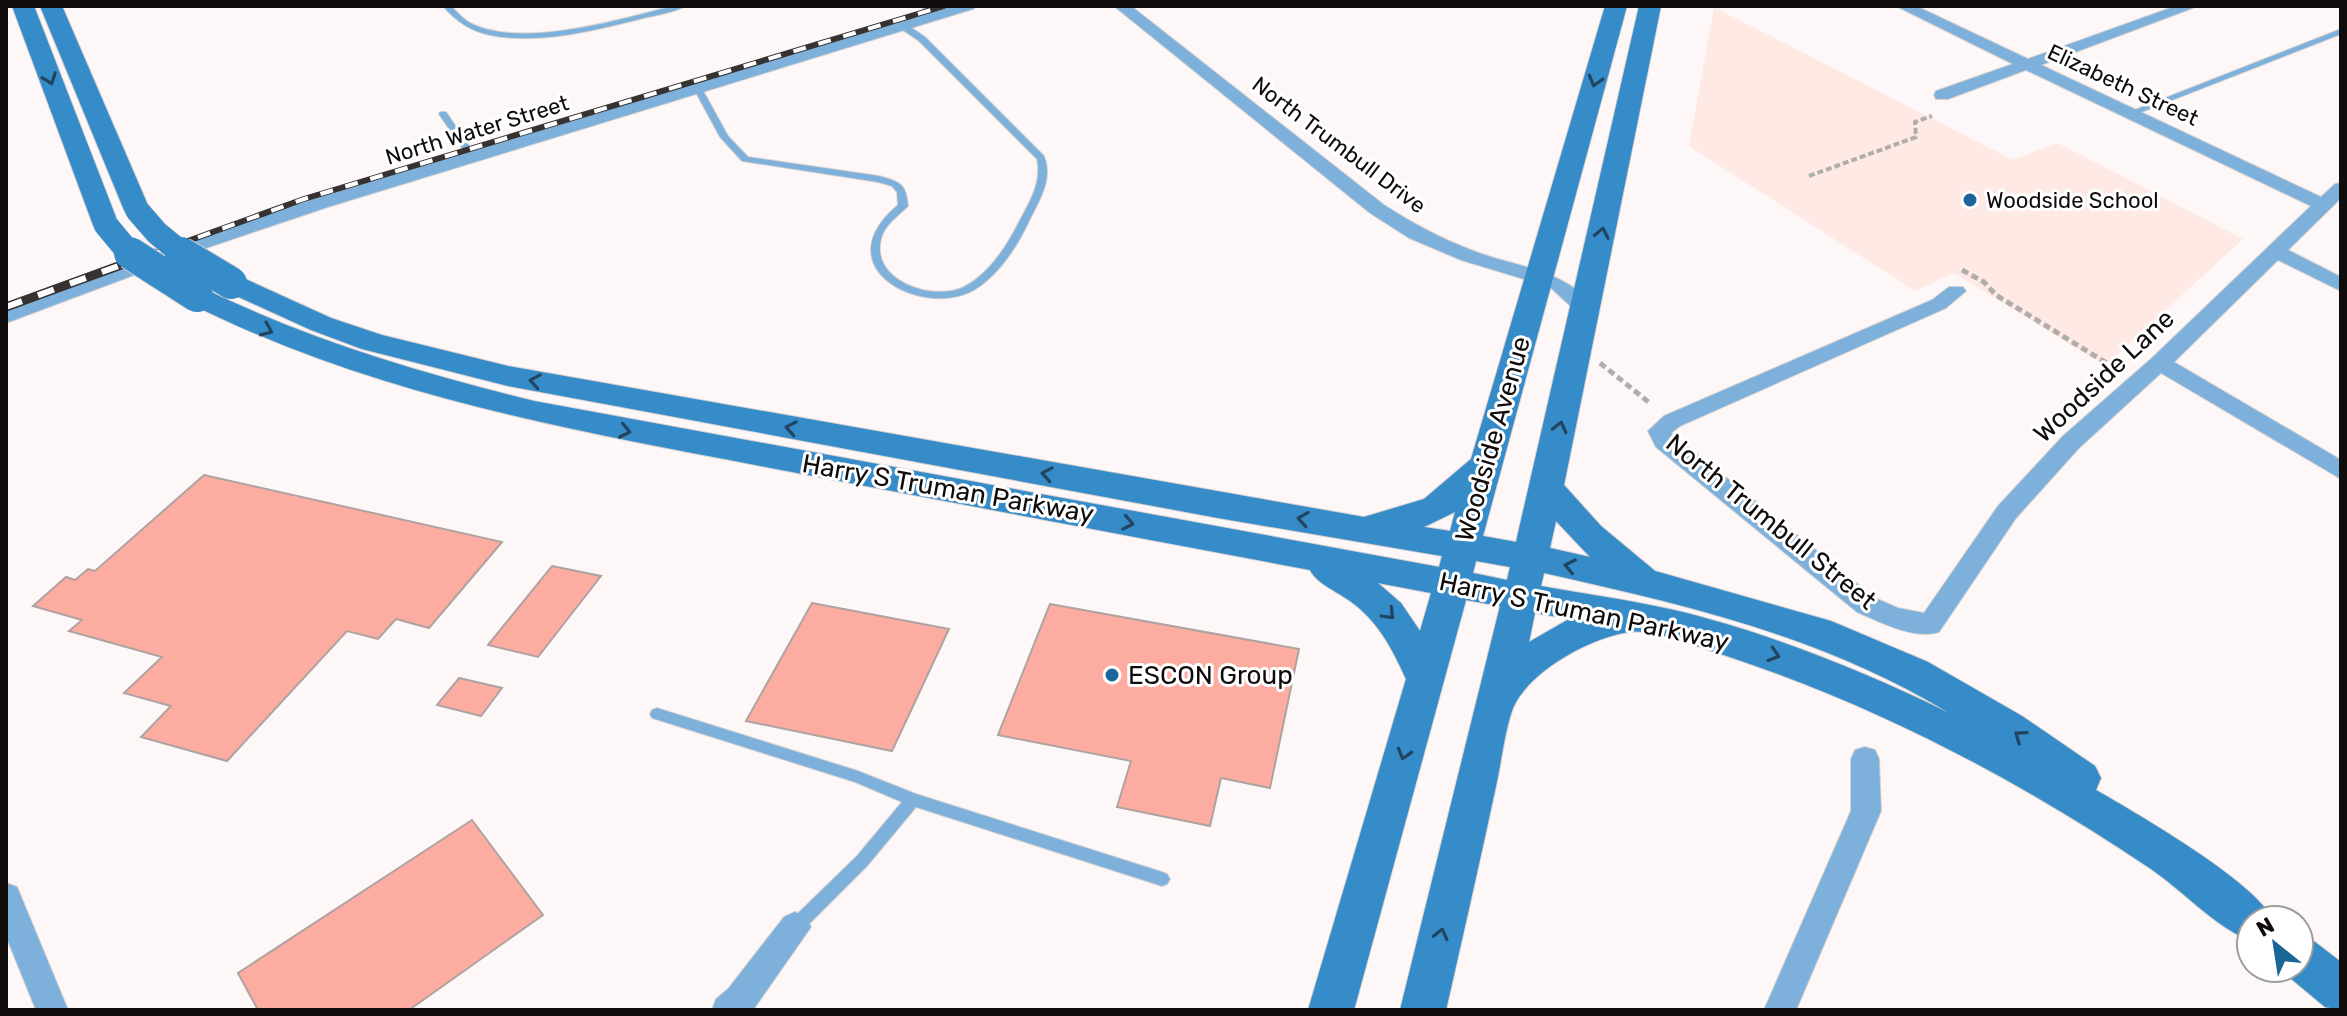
<svg xmlns="http://www.w3.org/2000/svg" width="2347" height="1016" viewBox="0 0 2347 1016" font-family="Rubik,sans-serif">
  <style>
    .built { fill: #fee9e5 }
    .building { fill: #fdaca1; stroke: #aea3a1; stroke-width: 2 }
    .lines { fill: none; stroke-linecap: round; stroke-linejoin: round }
    .lane-casing { stroke: #d7d2d1; stroke-width: 2 }
    .street-casing { stroke: #d7d2d1; stroke-width: 2 }
    .secondary-casing { stroke: #d7d2d1; stroke-width: 2 }
    .path-far1 { stroke: #b1adac; stroke-width: 4; stroke-dasharray: 6 3; stroke-linecap: butt }
    .path { stroke: #b1adac; stroke-width: 5; stroke-dasharray: 7 4; stroke-linecap: butt }
    .lane { fill: #7db1db; fill-rule: evenodd }
    .street { fill: #7db1db; fill-rule: evenodd }
    .secondary { fill: #368bc9; fill-rule: evenodd }
    .rail-far1-casing { stroke: #363232; stroke-width: 6 }
    .rail-casing { stroke: #363232; stroke-width: 9 }
    .rail-far1 { stroke: #fff; stroke-width: 4; stroke-dasharray: 13; stroke-linecap: butt }
    .rail { stroke: #fff; stroke-width: 6; stroke-dasharray: 17; stroke-linecap: butt }
    .secondary-bridge-far1-casing { stroke: #d7d2d1; stroke-width: 25; stroke-linecap: butt }
    .secondary-bridge-casing { stroke: #d7d2d1; stroke-width: 34; stroke-linecap: butt }
    .secondary-bridge-far1 { stroke: #368bc9; stroke-width: 24 }
    .secondary-bridge { stroke: #368bc9; stroke-width: 32 }
    .oneway { stroke: #214561 }
    .poi-dot { fill: #1b6699; stroke: #fff; stroke-width: 3 }
    .labels { text-anchor: middle; dominant-baseline: central; stroke-width: 6; stroke-linejoin: round; paint-order: stroke }
    .far-street-label { font-size: 22px; fill: #100c0c; stroke: #fff }
    .far-poi-label { font-size: 22px; fill: #100c0c; stroke: #fff; text-anchor: start }
    .street-label { font-size: 26px; fill: #100c0c; stroke: #fff }
    .poi-label { font-size: 26px; fill: #100c0c; stroke: #fff; text-anchor: start }
  </style>
  <rect width="100%" height="100%" fill="#fdf8f7"/>
  <polygon class="built" points="1714,7 2013,160 2058,143 2243,239 2105,366 1954,273 1915,291 1689,146"/>
  <g class="building">
    <polygon points="204,475 502,542 429,628 396,619 378,639 347,631 227,761 141,737 171,706 124,693 162,657 69,631 82,620 33,606 66,577 75,580 88,569 95,571"/>
    <polygon points="552,566 601,576 538,657 488,645"/>
    <polygon points="812,603 949,629 892,751 746,721"/>
    <polygon points="1050,604 1299,649 1270,788 1221,778 1210,826 1117,807 1131,761 998,735"/>
    <polygon points="459,678 502,688 481,716 437,705"/>
    <polygon points="472,820 543,915 409,1010 258,1010 238,973"/>
  </g>
  <g class="lines">
    <g class="lane-casing">
      <g id="lane">
        <path d="M443,6H451C457,12 463,19 470,23C521,49 619,20 673,6H686C674,12 658,15 644,18C596,30 540,45 490,35C470,31 456,21 443,6Z"/>
        <polygon points="921,6 929,6 939,16 932,18"/>
        <path d="M900,24H906L925,37L1044,156C1053,179 1040,199 1030,219C1018,245 999,275 974,290C923,319 823,268 898,205L897,192L892,186L878,182L742,161L720,137L694,89L701,87L728,136L748,157L879,176C900,182 906,183 908,206C898,216 884,225 881,239C870,281 933,302 964,287C989,274 1007,246 1019,222C1030,201 1042,183 1037,159L919,41L900,28Z"/>
        <polygon points="2341,29 2341,34 2134,115 2127,113"/>
        <polygon points="440,112 446,112 476,156 475,158 469,158 439,114"/>
        <polygon points="657,708 858,771 916,794 1162,872 1167,874 1170,879 1167,884 1162,886 916,807 867,866 801,932 795,934 789,932 787,927 789,922 857,856 902,802 855,782 652,718 650,714 652,710"/>
      </g>
    </g>
    <g class="street-casing">
      <g id="street">
        <polygon points="952,6 976,6 973,9 328,207 209,247 6,323 6,310 195,239 314,199"/>
        <path d="M1114,6H1131L1384,205C1412,223 1440,238 1471,250C1516,268 1566,268 1596,310L1586,316L1579,314L1550,287L1461,260L1409,238L1370,213Z"/>
        <path d="M1896,6H1916L2028,59L2176,6H2198L2041,65L2321,197L2335,184L2341,183V198L2288,250L2341,277V291L2278,260L2174,362L2341,460V479L2161,373L2079,448L2016,518L1939,632C1914,640 1880,622 1857,612L1656,447L1648,431L1664,416L1932,300L1949,287H1963L1966,291L1946,308L1680,426L1671,433L1875,598L1898,608L1924,613L1998,506L2063,436L2152,358L2311,206L2026,70L1948,99H1936L1934,95L1936,91L2013,64Z"/>
        <polygon points="1865,747 1875,750 1879,759 1881,811 1796,1010 1764,1010 1851,811 1851,759 1855,750"/>
        <polygon points="6,883 17,887 68,1010 36,1010 6,936"/>
        <polygon points="795,912 806,917 811,927 753,1010 712,1010 716,999 728,989 784,917"/>
      </g>
    </g>
    <g class="secondary-casing">
      <g id="secondary">
        <polygon points="12,6 34,6 119,225 116,231 96,231 93,225"/>
        <polygon points="40,6 62,6 150,210 146,216 128,216 124,210"/>
        <path d="M1605,6H1627L1483,536L1516,542L1639,6H1661L1564,485L1601,526L1655,571L1831,621L1928,662L2022,716L2095,766L2101,778L2096,790C2136,813 2256,882 2273,920H2251V941C2213,926 2183,890 2148,867C2014,777 1867,700 1711,651C1690,644 1651,629 1630,632C1592,637 1533,669 1515,704C1506,721 1501,765 1496,786C1480,861 1463,935 1446,1010H1400L1500,606L1466,600L1354,1010H1308L1406,679C1392,648 1378,621 1350,601C1337,591 1318,585 1310,570C1130,536 950,502 771,468C567,429 374,396 187,302L183,296L187,290L197,287L207,290C312,341 421,373 534,401L1439,567L1442,556L1218,518L508,386L362,349L311,330L221,289L217,283L221,277L231,274L241,277L331,318L382,335L508,366L1364,517L1424,499L1471,459ZM1455,512L1450,531L1424,527ZM1556,521L1590,557L1550,548ZM1476,561L1510,567L1507,580L1473,573ZM1544,573C1686,605 1823,636 1949,713C1866,672 1764,631 1674,610C1630,600 1585,594 1541,586ZM1378,583L1431,593L1420,631L1401,603ZM1535,613L1569,619L1529,642Z"/>
        <polygon points="2299,935 2315,942 2341,962 2341,1010 2325,1007 2283,972 2281,968 2299,968"/>
      </g>
    </g>
    <polyline class="path-far1" points="1809,176 1916,137 1915,122 1932,116"/>
    <g class="path">
      <polyline points="1962,270 1984,282 1996,295 2113,367"/>
      <polyline points="1600,363 1651,404"/>
    </g>
    <use href="#lane" class="lane"/>
    <use href="#street" class="street"/>
    <use href="#secondary" class="secondary"/>
    <g class="rail-far1-casing">
      <polyline id="rail-far1" points="149,255 304,199 944,6"/>
    </g>
    <g class="rail-casing">
      <polyline id="rail" points="6,307 154,253"/>
    </g>
    <use href="#rail-far1" class="rail-far1"/>
    <use href="#rail" class="rail"/>
    <g class="secondary-bridge-far1-casing">
      <g id="secondary-bridge-far1">
        <polyline points="137,210 157,233 184,255"/>
        <polyline points="106,225 131,255"/>
      </g>
    </g>
    <g class="secondary-bridge-casing">
      <g id="secondary-bridge">
        <polyline points="130,253 197,296"/>
        <polyline points="181,253 231,283"/>
      </g>
    </g>
    <use href="#secondary-bridge-far1" class="secondary-bridge-far1"/>
    <use href="#secondary-bridge" class="secondary-bridge"/>
  </g>
  <defs><path id="oneway-chevron" d="M-2-3.5L2.5 0L-2 3.5" fill="none" stroke-width="1.6" stroke-linecap="round" stroke-linejoin="round" transform="scale(2)"/></defs>
  <g class="oneway">
    <use href="#oneway-chevron" transform="translate(50 79) rotate(70)"/>
    <use href="#oneway-chevron" transform="translate(1595 81) rotate(106)"/>
    <use href="#oneway-chevron" transform="translate(1602 233) rotate(-78)"/>
    <use href="#oneway-chevron" transform="translate(267 330) rotate(23)"/>
    <use href="#oneway-chevron" transform="translate(535 381) rotate(-170)"/>
    <use href="#oneway-chevron" transform="translate(1560 427) rotate(-77)"/>
    <use href="#oneway-chevron" transform="translate(791 428) rotate(-170)"/>
    <use href="#oneway-chevron" transform="translate(625 431) rotate(12)"/>
    <use href="#oneway-chevron" transform="translate(1047 474) rotate(-170)"/>
    <use href="#oneway-chevron" transform="translate(1303 519) rotate(-171)"/>
    <use href="#oneway-chevron" transform="translate(1128 523) rotate(11)"/>
    <use href="#oneway-chevron" transform="translate(1570 566) rotate(-168)"/>
    <use href="#oneway-chevron" transform="translate(1389 614) rotate(46)"/>
    <use href="#oneway-chevron" transform="translate(1774 655) rotate(18)"/>
    <use href="#oneway-chevron" transform="translate(2020 736) rotate(-145)"/>
    <use href="#oneway-chevron" transform="translate(1404 754) rotate(106)"/>
    <use href="#oneway-chevron" transform="translate(1441 934) rotate(-77)"/>
  </g>
  <g class="poi-dot">
    <circle cx="1970" cy="200" r="8"/>
    <circle cx="1112" cy="675" r="8"/>
  </g>
  <g class="labels">
    <g class="far-street-label">
      <text transform="translate(2123 85) rotate(25)">Elizabeth Street</text>
      <text transform="translate(477 130) rotate(-17)">North Water Street</text>
      <text transform="translate(1339 145) rotate(37)">North Trumbull Drive</text>
    </g>
    <g class="far-poi-label">
      <text x="1986" y="200">Woodside School</text>
    </g>
    <g class="street-label">
      <text transform="translate(2104 376) rotate(-43)">Woodside Lane</text>
      <text transform="translate(1493 439) rotate(-74)">Woodside Avenue</text>
      <text transform="translate(948 489) rotate(10)">Harry S Truman Parkway</text>
      <text transform="translate(1771 522) rotate(39)">North Trumbull Street</text>
      <text transform="translate(1584 612) rotate(12)">Harry S Truman Parkway</text>
    </g>
    <g class="poi-label">
      <text x="1128" y="675">ESCON Group</text>
    </g>
  </g>
  <rect width="2347" height="1016" fill="none" stroke="#100c0c" stroke-width="16"/>
  <g transform="translate(2275 944) rotate(330)"><circle r="38" fill="#ffffff" stroke="#9f9e9e" stroke-width="2"/>
  <path d="M0-6L14 30L0 20L-14 30Z" fill="#1b6699"/>
  <text y="-12" font-size="22" font-weight="bold" text-anchor="middle" fill="#100c0c">N</text>
  </g>
</svg>
